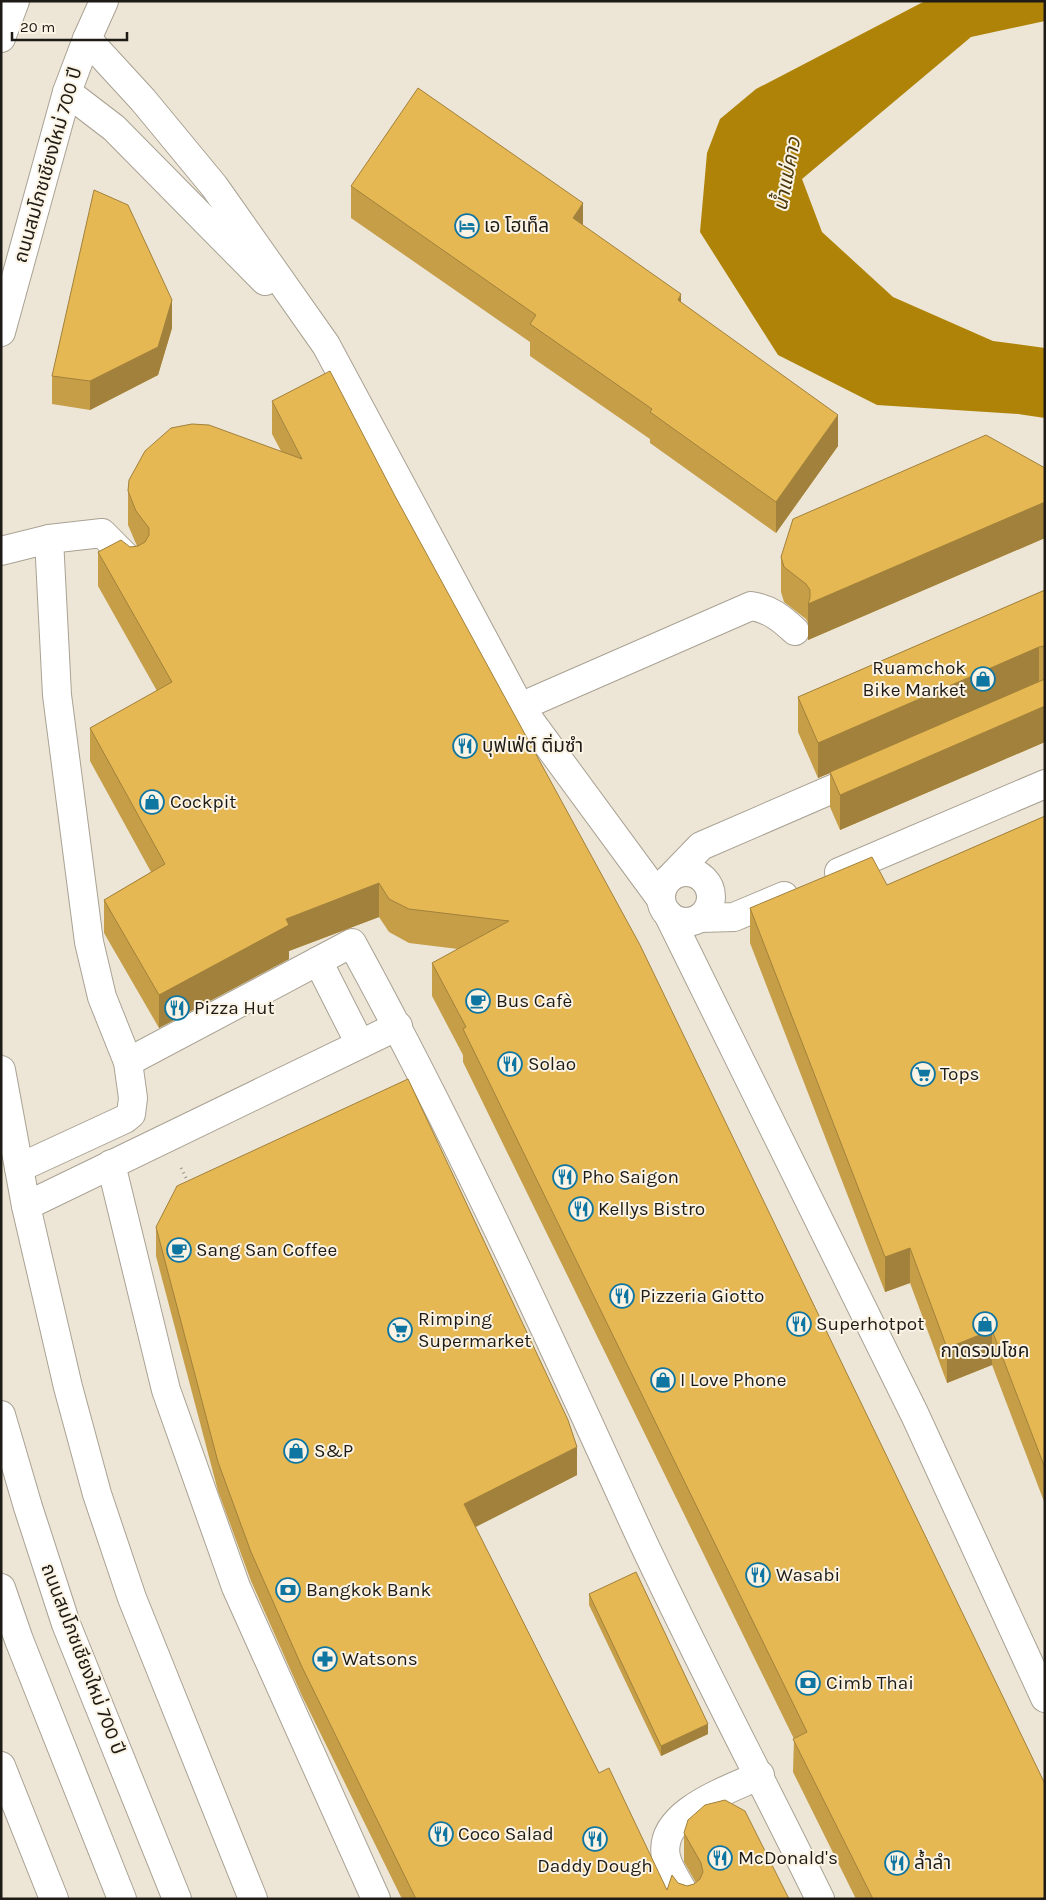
<svg xmlns="http://www.w3.org/2000/svg" width="1046" height="1900" viewBox="0 0 1046 1900" font-family="Karla,'Noto Sans Thai',sans-serif">
  <style>
    .water { fill: #ae8307 }
    .lines { fill: none; stroke-linecap: round; stroke-linejoin: round }
    .minor-casing { stroke: #a9a294; stroke-width: 30 }
    .major-casing { stroke: #a9a294; stroke-width: 30 }
    .path { stroke: #989387; stroke-width: 3; stroke-dasharray: 1 4; stroke-linecap: butt }
    .minor { stroke: #fff; stroke-width: 28 }
    .major { stroke: #fff; stroke-width: 28 }
    .wall { fill: #c69e48 }
    .shaded-wall { fill: #a1813b }
    .building { fill: #e6b854; stroke: #a1813b }
    .labels { text-anchor: middle; dominant-baseline: central; stroke-width: 4; stroke-linejoin: round; paint-order: stroke }
    .street-label { font-size: 19px; fill: #1e1b16; stroke: #fbf3e4 }
    .poi-label { font-size: 19px; fill: #1e1b16; stroke: #fbf3e4; text-anchor: start }
    .water-label { font-size: 20px; font-style: italic; fill: #4b380d; stroke: #fbf3e4 }
  </style>
  <rect width="100%" height="100%" fill="#ede6d6"/>
  <polygon class="water" points="925,1 1045,1 1045,21 971,37 802,179 822,232 893,297 993,341 1045,348 1045,418 1018,414 877,405 778,355 700,232 707,153 720,119 756,89"/>
  <g class="lines">
    <g class="minor-casing">
      <g id="minor">
        <polyline points="87,39 143,100 214,186 326,345 520,707 661,899"/>
        <polyline points="67,92 114,128 265,281"/>
        <polyline points="1,551 49,539 102,533 134,565"/>
        <path d="M520,707L751,606C770,609 781,618 795,631"/>
        <circle cx="686" cy="897" r="25"/>
        <polyline points="839,872 1045,784"/>
        <polyline points="673,875 701,846 865,775"/>
        <polyline points="668,914 915,1415 1045,1698"/>
        <polyline points="700,918 734,917 784,896"/>
        <polyline points="318,961 360,1044"/>
        <path d="M128,1062L352,943C455,1131 546,1329 635,1525C693,1651 759,1774 820,1899"/>
        <polyline points="111,1164 166,1390 236,1587 376,1899"/>
        <polyline points="19,1168 125,1119 131,1114 133,1098 128,1062 102,997 89,942 57,695 49,539"/>
        <polyline points="26,1206 398,1026"/>
        <path d="M687,1899C681,1886 669,1871 666,1857C657,1812 729,1790 760,1775"/>
      </g>
    </g>
    <g class="major-casing">
      <g id="major">
        <polyline points="1,38 15,1"/>
        <polyline points="1,332 67,92 87,39 104,1"/>
        <polyline points="1,1070 26,1206 68,1387 97,1494 132,1598 253,1899"/>
        <polyline points="1,1415 28,1507 66,1624 177,1899"/>
        <polyline points="1,1588 19,1640 122,1899"/>
        <polyline points="1,1766 54,1899"/>
      </g>
    </g>
    <polyline class="path" points="181,1168 189,1184"/>
    <use href="#minor" class="minor"/>
    <use href="#major" class="major"/>
  </g>
  <g class="wall">
    <polygon points="351,186 583,226 681,303 838,446 776,533 650,443 650,439 530,356 530,342 351,218"/>
    <polygon points="172,328 158,375 90,410 52,404 52,376"/>
    <polygon points="272,401 1045,1899 856,1899 793,1772 794,1739 463,1062 463,1055 432,996 432,963 458,949 409,943 389,932 379,917 289,951 289,959 159,1028 104,933 104,900 151,872 90,761 90,728 157,691 98,586 98,552 130,547 137,546 128,525 128,491 281,451 272,434"/>
    <polygon points="1045,468 1045,538 808,640 808,623 806,619 784,602 781,592 781,557"/>
    <polygon points="1045,590 1045,742 840,830 830,807 830,773 818,778 798,732 798,697"/>
    <polygon points="1045,816 1045,1504 992,1365 947,1383 910,1283 885,1292 750,943 750,908 887,885"/>
    <polygon points="156,1227 577,1475 475,1527 599,1773 667,1890 678,1883 687,1886 694,1884 696,1883 684,1862 684,1833 789,1899 402,1899 302,1696 251,1581 218,1491 156,1256"/>
    <polygon points="589,1594 708,1734 661,1756 589,1605"/>
  </g>
  <g class="shaded-wall">
    <polygon points="583,203 583,235 573,218"/>
    <polygon points="681,294 681,326 678,300"/>
    <polygon points="172,300 172,328 158,375 90,410 90,381"/>
    <polygon points="838,415 838,446 776,533 776,502"/>
    <polygon points="1045,502 1045,538 808,640 808,604"/>
    <polygon points="1039,647 1039,683 818,778 818,743"/>
    <polygon points="1045,706 1045,742 840,830 840,795"/>
    <polygon points="379,883 379,917 289,951 289,959 159,1028 159,995 286,919"/>
    <polygon points="910,1248 910,1283 885,1292 885,1257"/>
    <polygon points="992,1330 992,1365 947,1383 947,1348"/>
    <polygon points="577,1447 577,1475 464,1533 464,1504"/>
    <polygon points="708,1724 708,1734 661,1756 661,1746"/>
  </g>
  <g class="building">
    <polygon points="418,88 583,203 573,218 681,294 678,300 838,415 776,502 650,412 652,409 530,324 536,315 351,186"/>
    <polygon points="94,190 128,205 172,300 158,347 90,381 52,376"/>
    <polygon points="330,371 395,496 640,945 1045,1784 1045,1899 873,1899 793,1739 807,1732 463,1029 466,1027 432,963 509,921 409,909 389,899 379,883 286,919 289,925 159,995 104,900 165,864 90,728 172,682 98,552 121,540 130,547 138,546 145,542 149,535 149,528 136,511 128,491 129,480 145,451 171,428 192,424 209,425 302,459 272,401"/>
    <polygon points="986,435 1045,468 1045,502 808,604 810,598 810,590 806,584 784,567 781,557 793,519"/>
    <polygon points="1045,590 1045,646 1039,647 818,743 798,697"/>
    <polygon points="1045,679 1045,706 840,795 830,772"/>
    <polygon points="1045,816 1045,1468 992,1330 947,1348 910,1248 885,1257 750,908 872,857 887,885"/>
    <polygon points="408,1079 568,1420 577,1447 464,1504 599,1773 609,1768 667,1890 672,1875 678,1883 687,1886 694,1884 700,1879 703,1872 701,1863 684,1833 688,1820 705,1805 725,1800 745,1811 789,1899 416,1899 302,1667 251,1552 218,1462 156,1227 177,1186"/>
    <polygon points="636,1572 708,1724 661,1746 589,1594"/>
  </g>
  <defs>
    <g id="hotel-ring" transform="scale(1.25)"><circle r="9.5" fill="#fbf3e4" stroke="#0f75a1" stroke-width="1.5"/><path d="M-6-4.5h1.5V1H6V5H4.5V3h-9V5H-6ZM-4 0a1.8 1.8 0 1 1 3.6 0ZM.5 0V-2.5h3Q6-2.5 6 0Z" fill="#0f75a1"/></g>
    <g id="shop-ring" transform="scale(1.25)"><circle r="9.5" fill="#fbf3e4" stroke="#0f75a1" stroke-width="1.5"/><path d="M-5-2.5h2.3a2.7 3.5 0 0 1 5.4 0H5L5.5 6h-11ZM-1.5-2.5h3a1.5 2.3 0 0 0-3 0Z" fill="#0f75a1"/></g>
    <g id="restaurant-ring" transform="scale(1.25)"><circle r="9.5" fill="#fbf3e4" stroke="#0f75a1" stroke-width="1.5"/><path d="M-5-6h1v4h1v-4h1v4h1v-4h1v5L-1.5 .5V6h-2V.5L-5-1ZM5-6V6H3V1.5H1.5Q1.5-4 5-6Z" fill="#0f75a1"/></g>
    <g id="cafe-ring" transform="scale(1.25)"><circle r="9.5" fill="#fbf3e4" stroke="#0f75a1" stroke-width="1.5"/><path d="M-5.5-4.5H6V0H3Q3 3.5 0 3.5H-2.5Q-5.5 3.5-5.5 0ZM3-3.2v2h1.7v-2ZM-6 4.5H4V6H-6Z" fill="#0f75a1"/></g>
    <g id="supermarket-ring" transform="scale(1.25)"><circle r="9.5" fill="#fbf3e4" stroke="#0f75a1" stroke-width="1.5"/><path d="M-6-5.5h2.5l.6 2H6L4.5 2H-2.5L-4.4-4H-6ZM-1.5 3.2a1.3 1.3 0 1 0 .1 0ZM3 3.2a1.3 1.3 0 1 0 .1 0Z" fill="#0f75a1"/></g>
    <g id="bank-ring" transform="scale(1.25)"><circle r="9.5" fill="#fbf3e4" stroke="#0f75a1" stroke-width="1.5"/><path d="M-6-4H6V4H-6ZM0-2.3a2.3 2.3 0 1 0 0 4.6a2.3 2.3 0 1 0 0-4.6Z" fill="#0f75a1"/></g>
    <g id="pharmacy-ring" transform="scale(1.25)"><circle r="9.5" fill="#fbf3e4" stroke="#0f75a1" stroke-width="1.5"/><path d="M-2-6h4v4h4v4h-4v4h-4v-4h-4v-4h4Z" fill="#0f75a1"/></g>
  </defs>
  <g fill-rule="evenodd">
    <use href="#hotel-ring" x="467" y="226"/>
    <use href="#shop-ring" x="983" y="679"/>
    <use href="#restaurant-ring" x="465" y="746"/>
    <use href="#shop-ring" x="152" y="802"/>
    <use href="#cafe-ring" x="478" y="1001"/>
    <use href="#restaurant-ring" x="177" y="1008"/>
    <use href="#restaurant-ring" x="510" y="1064"/>
    <use href="#supermarket-ring" x="923" y="1074"/>
    <use href="#restaurant-ring" x="565" y="1177"/>
    <use href="#restaurant-ring" x="581" y="1209"/>
    <use href="#cafe-ring" x="179" y="1250"/>
    <use href="#restaurant-ring" x="622" y="1296"/>
    <use href="#restaurant-ring" x="799" y="1324"/>
    <use href="#shop-ring" x="985" y="1324"/>
    <use href="#supermarket-ring" x="400" y="1330"/>
    <use href="#shop-ring" x="663" y="1380"/>
    <use href="#shop-ring" x="296" y="1451"/>
    <use href="#restaurant-ring" x="758" y="1575"/>
    <use href="#bank-ring" x="288" y="1590"/>
    <use href="#pharmacy-ring" x="325" y="1659"/>
    <use href="#bank-ring" x="808" y="1683"/>
    <use href="#restaurant-ring" x="441" y="1834"/>
    <use href="#restaurant-ring" x="595" y="1839"/>
    <use href="#restaurant-ring" x="720" y="1858"/>
    <use href="#restaurant-ring" x="897" y="1863"/>
  </g>
  <g class="labels">
    <g class="street-label">
      <text transform="translate(48 165) rotate(-74)">ถนนสมโภชเชียงใหม่ 700 ปี</text>
      <text transform="translate(83 1659) rotate(69)">ถนนสมโภชเชียงใหม่ 700 ปี</text>
    </g>
    <g class="poi-label">
      <text x="484" y="226">เอ โฮเท็ล</text>
      <text x="966" y="668" text-anchor="end">Ruamchok<tspan x="966" dy="22">Bike Market</tspan></text>
      <text x="482" y="746">บุฟเฟ่ต์ ติ่มซำ</text>
      <text x="170" y="802">Cockpit</text>
      <text x="496" y="1001">Bus Cafè</text>
      <text x="194" y="1008">Pizza Hut</text>
      <text x="528" y="1064">Solao</text>
      <text x="940" y="1074">Tops</text>
      <text x="582" y="1177">Pho Saigon</text>
      <text x="598" y="1209">Kellys Bistro</text>
      <text x="196" y="1250">Sang San Coffee</text>
      <text x="640" y="1296">Pizzeria Giotto</text>
      <text x="418" y="1319">Rimping<tspan x="418" dy="22">Supermarket</tspan></text>
      <text x="816" y="1324">Superhotpot</text>
      <text x="985" y="1351" text-anchor="middle">กาดรวมโชค</text>
      <text x="680" y="1380">I Love Phone</text>
      <text x="314" y="1451">S&amp;P</text>
      <text x="776" y="1575">Wasabi</text>
      <text x="306" y="1590">Bangkok Bank</text>
      <text x="342" y="1659">Watsons</text>
      <text x="826" y="1683">Cimb Thai</text>
      <text x="458" y="1834">Coco Salad</text>
      <text x="738" y="1858">McDonald's</text>
      <text x="914" y="1863">ล้ำลำ</text>
      <text x="595" y="1866" text-anchor="middle">Daddy Dough</text>
    </g>
    <g class="water-label">
      <text transform="translate(787 174) rotate(-79)">น้ำแม่คาว</text>
    </g>
  </g>
  <rect width="1046" height="1900" fill="none" stroke="#1e1b16" stroke-width="5"/>
  <path d="M12 32v8h115v-8" fill="none" stroke="#1e1b16" stroke-width="2.5"/>
  <text x="20" y="32" font-size="15" fill="#1e1b16" stroke="#fbf3e4" stroke-width="4" paint-order="stroke">20 m</text>
</svg>
